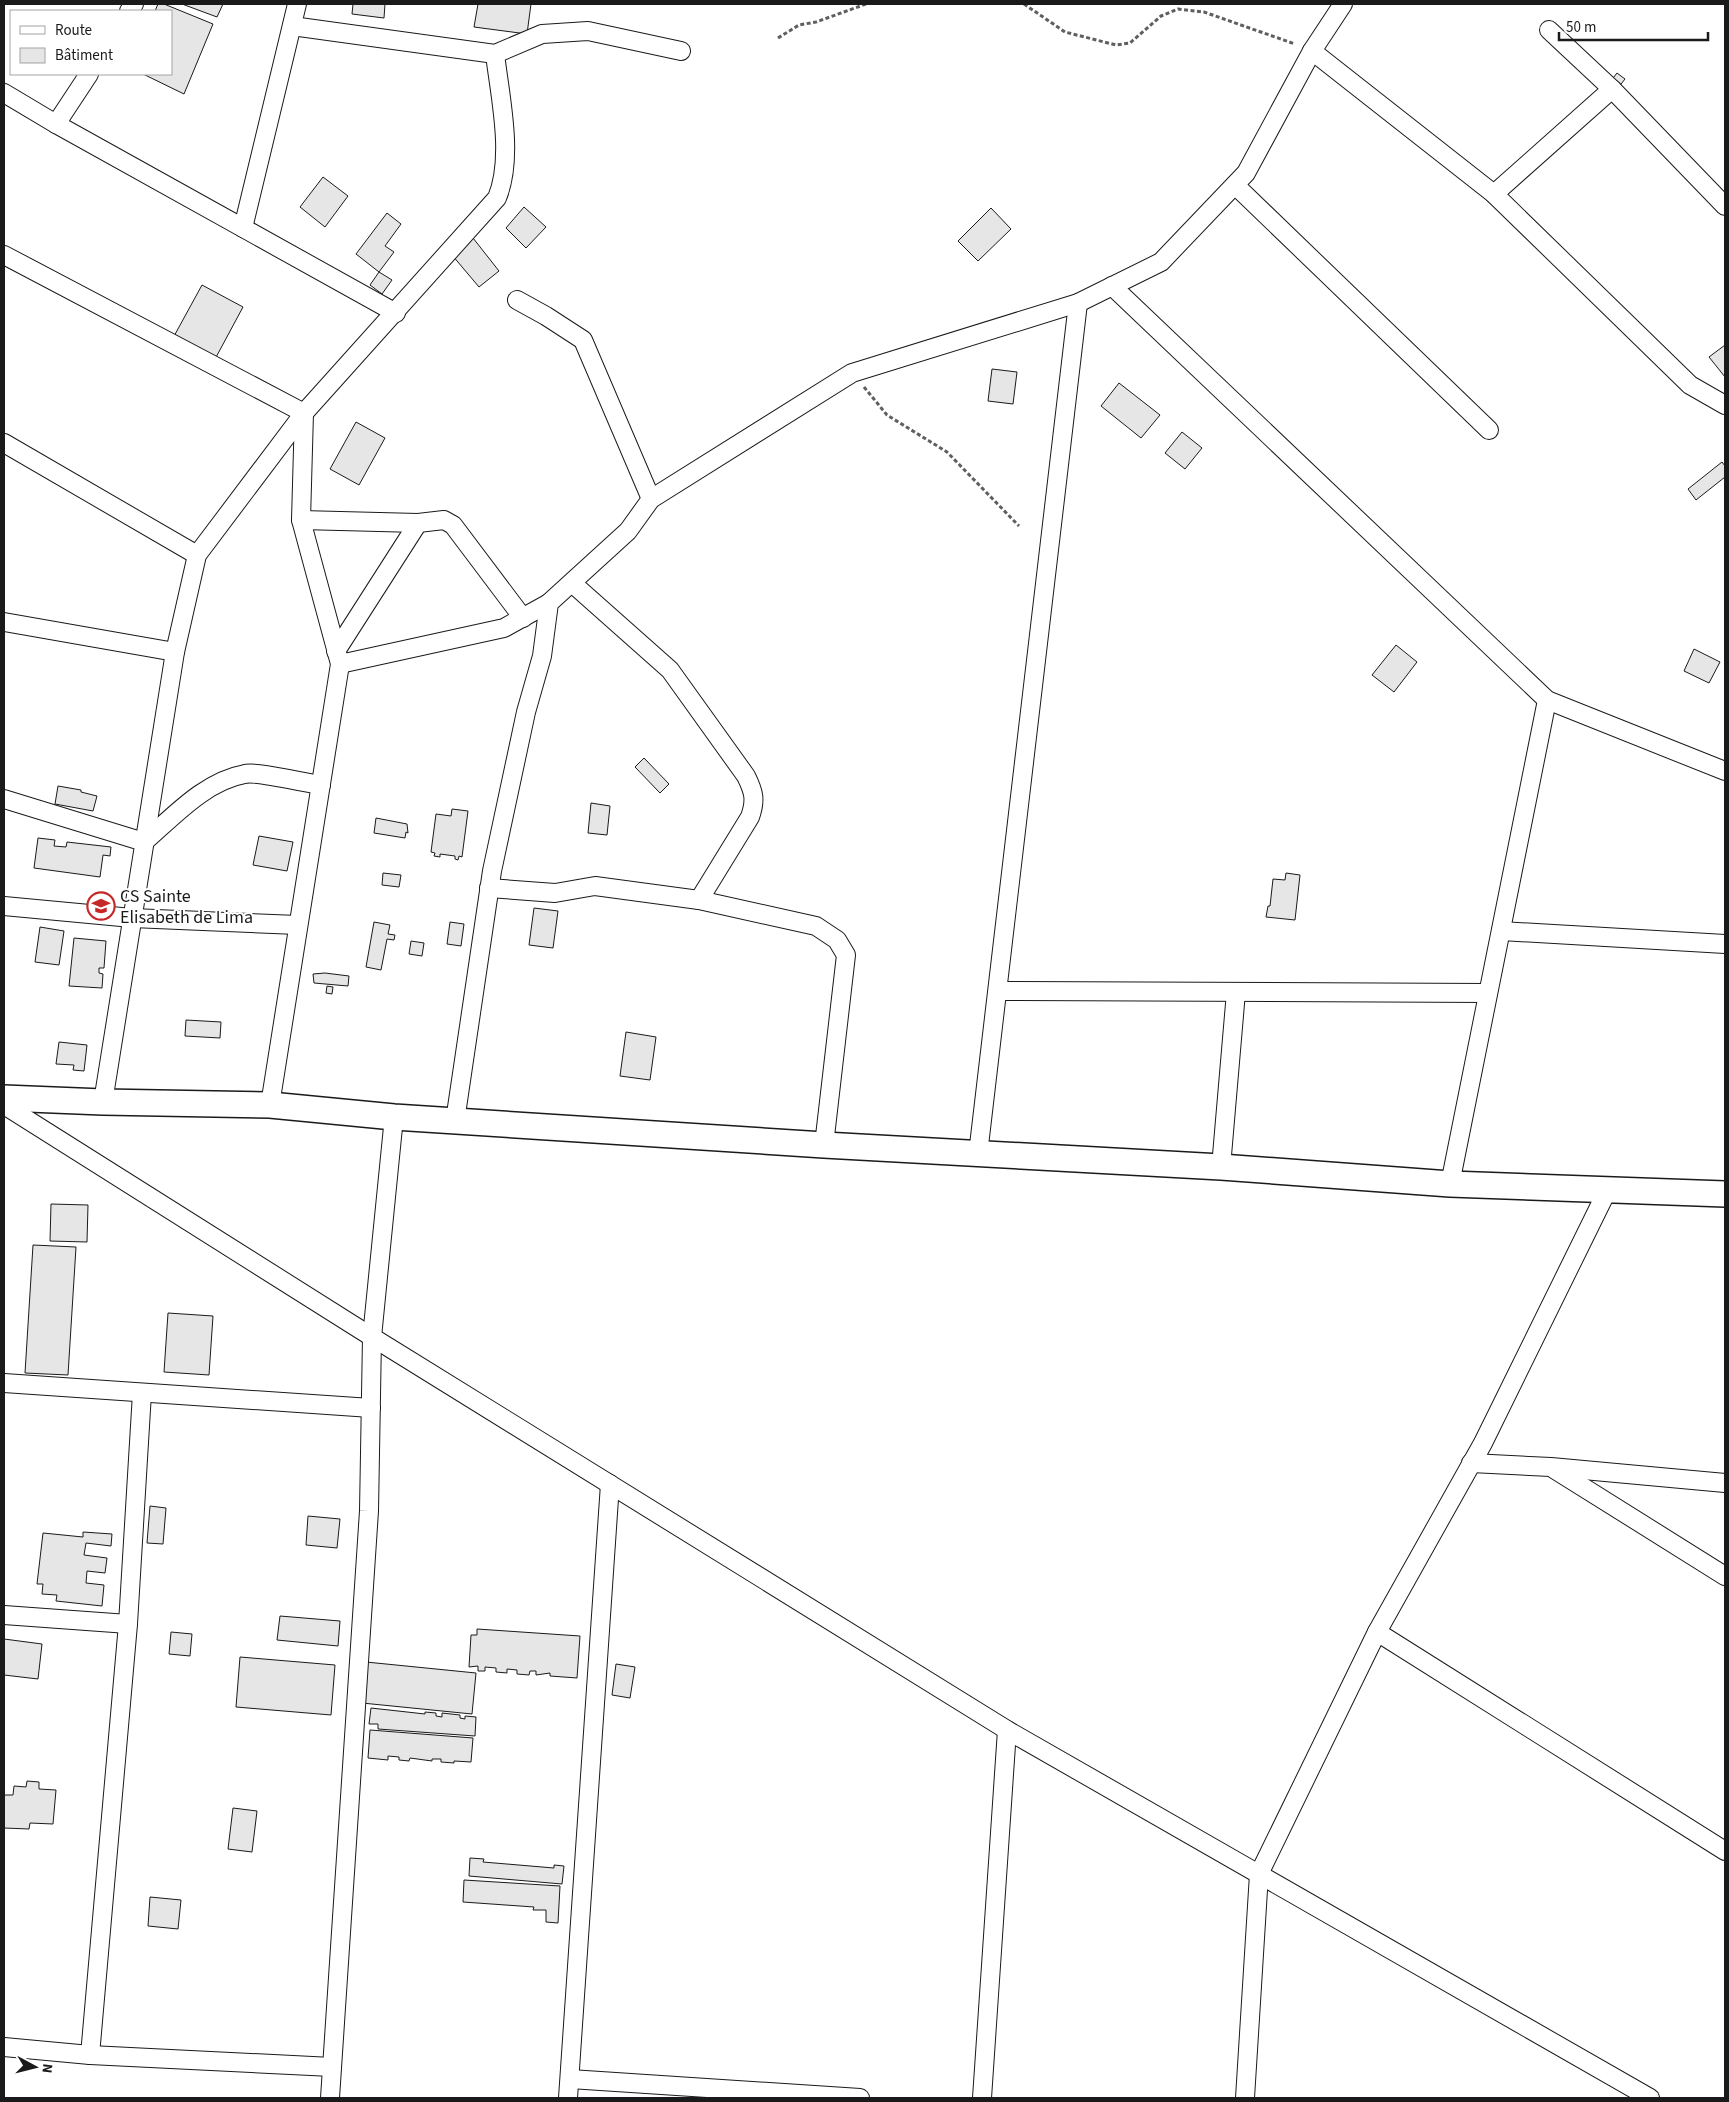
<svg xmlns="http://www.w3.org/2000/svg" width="1729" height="2102" viewBox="0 0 1729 2102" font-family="'Source Sans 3',sans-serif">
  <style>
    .building { fill: #e6e6e6; stroke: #1a1a1a }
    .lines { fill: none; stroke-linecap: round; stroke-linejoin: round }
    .street-casing { stroke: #1a1a1a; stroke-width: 20 }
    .secondary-casing { stroke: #1a1a1a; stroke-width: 28 }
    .path { stroke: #5f5f5f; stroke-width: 3; stroke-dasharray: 4 2.5; stroke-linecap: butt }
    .street { stroke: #fff; stroke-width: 18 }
    .secondary { stroke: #fff; stroke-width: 25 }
    .labels { text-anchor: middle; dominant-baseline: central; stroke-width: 4; stroke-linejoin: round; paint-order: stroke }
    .poi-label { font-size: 18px; fill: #1a1a1a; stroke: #fff; text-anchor: start }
  </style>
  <rect width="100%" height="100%" fill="#fff"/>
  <g class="building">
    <polygon points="158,4 164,4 213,24 184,94 143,74 171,74 171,11 155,11"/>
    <polygon points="182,4 223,4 217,17"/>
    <polygon points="353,4 385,4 384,18 352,14"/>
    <polygon points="478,4 531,4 527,34 474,27"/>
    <polygon points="1617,73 1625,79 1618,88 1610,82"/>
    <polygon points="323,177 348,196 325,227 300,207"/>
    <polygon points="524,207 546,227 526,248 506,228"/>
    <polygon points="991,208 1011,229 978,261 958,241"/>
    <polygon points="387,213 401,224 385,246 394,252 379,272 356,254"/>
    <polygon points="473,238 499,271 479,287 452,255"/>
    <polygon points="379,272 392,280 382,294 370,285"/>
    <polygon points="202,285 243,307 214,361 173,338"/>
    <polygon points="1725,345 1725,377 1709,357"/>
    <polygon points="992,369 1017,372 1013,404 988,401"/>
    <polygon points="1119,383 1160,415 1141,438 1101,406"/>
    <polygon points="356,422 385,438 359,485 330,469"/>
    <polygon points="1182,432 1202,448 1185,469 1165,453"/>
    <polygon points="1722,462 1725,466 1725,477 1696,500 1688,489"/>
    <polygon points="1396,645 1417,662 1394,692 1372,675"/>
    <polygon points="1694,649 1720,662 1709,683 1684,671"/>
    <polygon points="644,758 669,784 660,793 635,767"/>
    <polygon points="58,786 81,790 81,792 97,796 93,811 55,804"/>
    <polygon points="591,803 610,806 607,835 588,833"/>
    <polygon points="452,809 468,811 462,857 459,856 458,860 455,859 455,856 440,854 440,857 434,856 435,853 431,852 436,814 451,816"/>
    <polygon points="376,818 407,824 408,833 406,832 405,838 374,833"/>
    <polygon points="259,836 293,842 287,871 253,865"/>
    <polygon points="38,838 55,840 54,846 66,847 67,842 111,847 110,856 103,855 100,877 34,868"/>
    <polygon points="383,873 401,875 399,887 382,885"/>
    <polygon points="1286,873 1300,875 1295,920 1266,917 1268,906 1270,906 1273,879 1285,880"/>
    <polygon points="534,908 558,911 553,948 529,945"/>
    <polygon points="374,922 390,925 388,934 395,935 394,940 387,939 381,970 366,967"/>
    <polygon points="450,922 464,924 461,946 447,944"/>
    <polygon points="40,927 64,931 59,965 35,962"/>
    <polygon points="74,938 106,941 104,968 99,968 99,973 103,974 102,988 69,986"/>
    <polygon points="411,941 424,943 422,956 409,954"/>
    <polygon points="325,973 349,976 348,986 314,983 313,974"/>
    <polygon points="327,986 333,987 332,994 326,993"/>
    <polygon points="186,1020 221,1022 220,1038 185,1036"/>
    <polygon points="626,1032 656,1037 650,1080 620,1076"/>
    <polygon points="59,1042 87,1045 84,1071 73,1070 74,1065 56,1064"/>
    <polygon points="51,1204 88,1205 87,1242 50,1241"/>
    <polygon points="33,1245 76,1247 68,1375 25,1373"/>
    <polygon points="168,1313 213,1316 209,1375 164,1372"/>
    <polygon points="150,1506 166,1508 163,1544 147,1543"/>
    <polygon points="308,1516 340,1519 337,1548 306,1545"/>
    <polygon points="83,1532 112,1534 111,1546 86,1543 84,1555 107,1558 105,1573 87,1571 86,1583 104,1585 102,1606 56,1601 57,1595 42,1594 43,1584 37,1584 43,1533 83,1537"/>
    <polygon points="280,1616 340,1621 338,1646 277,1640"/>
    <polygon points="477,1629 580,1636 577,1678 550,1676 550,1673 536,1675 536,1671 530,1671 529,1675 517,1674 517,1670 507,1669 507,1673 496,1672 496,1668 485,1667 485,1671 478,1671 478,1666 469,1667 471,1635 477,1635"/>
    <polygon points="171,1632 192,1634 190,1656 169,1654"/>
    <polygon points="4,1639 42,1644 38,1679 4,1675"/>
    <polygon points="240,1657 335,1665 331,1715 236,1707"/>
    <polygon points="366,1662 476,1673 472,1714 362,1703"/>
    <polygon points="616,1664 635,1667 630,1698 612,1695"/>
    <polygon points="371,1708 425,1714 425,1712 436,1713 436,1716 442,1717 442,1713 460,1715 460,1718 465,1719 465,1716 476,1717 475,1736 378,1729 378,1724 369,1724"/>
    <polygon points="370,1730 473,1738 471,1762 454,1761 454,1763 441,1762 441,1759 432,1759 432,1761 410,1758 409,1761 399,1760 399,1757 388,1756 388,1760 368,1758"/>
    <polygon points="27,1781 39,1782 39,1789 56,1790 53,1824 30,1823 29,1829 4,1828 4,1795 13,1795 14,1786 26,1787"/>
    <polygon points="233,1808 257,1811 252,1852 228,1849"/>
    <polygon points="470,1858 484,1859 483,1862 554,1868 554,1865 564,1866 562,1884 469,1876"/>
    <polygon points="464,1880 560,1886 558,1923 546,1922 546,1910 533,1910 534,1907 463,1902"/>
    <polygon points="150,1897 181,1900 178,1929 148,1926"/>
  </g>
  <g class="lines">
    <g class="street-casing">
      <g id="street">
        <polyline points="129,11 134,4"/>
        <polyline points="292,26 495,54 542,34 588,31 681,51"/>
        <polyline points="1549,30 1612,89 1725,206"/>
        <polyline points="1312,51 1494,194 1690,385 1725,405"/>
        <polyline points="4,93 56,124 396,313"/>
        <polyline points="56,124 89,74"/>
        <polyline points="1235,185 1489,430"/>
        <polyline points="1494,194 1612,89"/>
        <polyline points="243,228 297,4"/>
        <polyline points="4,255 304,413"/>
        <polyline points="1112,286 1547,700 1725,771"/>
        <polyline points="517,300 546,316 583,340 651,499"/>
        <polyline points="4,443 197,555"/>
        <polyline points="301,520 418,523 444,520 453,525 523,618"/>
        <path d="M572,583L670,670L746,776C754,792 756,800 750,817L699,900"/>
        <polyline points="4,622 175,652"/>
        <polyline points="336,651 418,523"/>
        <polyline points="340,664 504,628 549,603"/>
        <path d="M4,799L144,842C173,817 205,781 245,774C256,771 305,783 321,785"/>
        <polyline points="489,888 555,893 595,886 699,900 816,926 837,940 846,955 824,1145"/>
        <polyline points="4,906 132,918 298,925"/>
        <polyline points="1501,931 1725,944"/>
        <polyline points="998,991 1488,993"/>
        <path d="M103,1102L175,652L197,555L304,413L497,198C514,157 500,97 495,54"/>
        <polyline points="4,1105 372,1337 1007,1730 1650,2098"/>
        <polyline points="270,1105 340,664 301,520 304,413"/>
        <polyline points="455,1121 492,871 526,712 542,656 549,603 628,531 651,499 852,373 1078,303 1161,262 1246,173 1312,51 1343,4"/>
        <polyline points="978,1154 1078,303"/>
        <polyline points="1221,1167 1236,992"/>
        <polyline points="1450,1184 1547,700"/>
        <polyline points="4,1383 371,1408"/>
        <polyline points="1471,1463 1551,1467 1725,1483"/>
        <polyline points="1554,1469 1725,1576"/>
        <polyline points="4,1615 128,1624"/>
        <polyline points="1377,1632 1725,1851"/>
        <polyline points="4,2047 90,2055 332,2067"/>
        <polyline points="90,2055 128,1624 142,1393"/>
        <polyline points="570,2079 860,2098"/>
        <polyline points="330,2098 369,1511 372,1337 394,1117"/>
        <polyline points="568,2098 610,1484"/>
        <polyline points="982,2098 1007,1730"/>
        <polyline points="1245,2098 1259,1874 1377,1632 1483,1443 1607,1191"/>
      </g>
    </g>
    <g class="secondary-casing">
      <polyline id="secondary" points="4,1098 103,1102 270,1105 394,1117 824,1145 1221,1167 1450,1184 1725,1194"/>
    </g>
    <g class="path">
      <polyline points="1024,4 1065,32 1116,45 1130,43 1161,16 1178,9 1204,12 1295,44"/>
      <polyline points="778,38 799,25 816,22 866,4"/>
      <polyline points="864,387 887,415 947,452 1019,526"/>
    </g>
    <use href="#street" class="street"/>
    <use href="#secondary" class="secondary"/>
  </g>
  <defs>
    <g id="school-ring" transform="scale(1.4375)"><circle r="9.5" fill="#fff" stroke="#c62828" stroke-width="1.5"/><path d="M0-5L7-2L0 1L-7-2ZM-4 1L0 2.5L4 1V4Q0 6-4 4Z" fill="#c62828"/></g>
  </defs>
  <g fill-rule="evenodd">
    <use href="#school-ring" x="101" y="906"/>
  </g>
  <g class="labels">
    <g class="poi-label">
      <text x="120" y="896">CS Sainte<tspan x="120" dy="21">Elisabeth de Lima</tspan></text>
    </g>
  </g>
  <rect width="1729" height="2102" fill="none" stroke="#1a1a1a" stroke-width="10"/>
  <rect x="10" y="10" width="162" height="65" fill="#ffffff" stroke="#a3a3a3"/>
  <rect x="20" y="26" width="25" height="8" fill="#ffffff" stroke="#a3a3a3"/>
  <text x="55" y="35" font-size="15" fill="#1a1a1a">Route</text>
  <rect x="20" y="48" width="25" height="15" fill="#e6e6e6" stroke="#a3a3a3"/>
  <text x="55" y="60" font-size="15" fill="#1a1a1a">Bâtiment</text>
  <g transform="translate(35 2067) rotate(97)" stroke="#ffffff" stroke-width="4" paint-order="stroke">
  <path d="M0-4L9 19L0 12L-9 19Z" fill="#1a1a1a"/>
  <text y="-8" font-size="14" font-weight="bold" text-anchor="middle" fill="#1a1a1a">N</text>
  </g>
  <path d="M1559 32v8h149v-8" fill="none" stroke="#1a1a1a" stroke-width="2.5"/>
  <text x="1566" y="32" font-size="15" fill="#1a1a1a" stroke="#ffffff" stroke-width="4" paint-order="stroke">50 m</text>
</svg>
